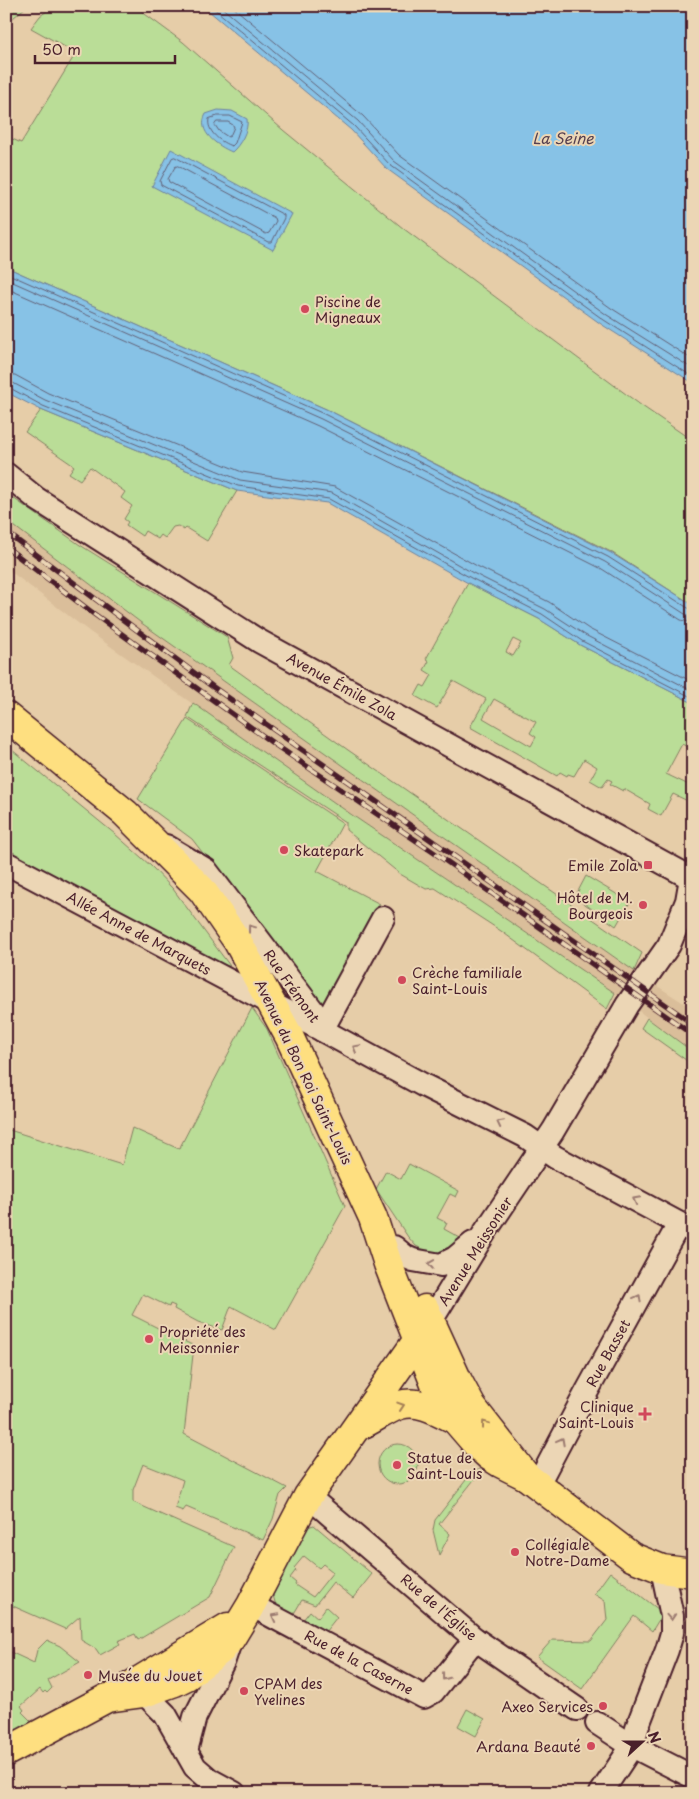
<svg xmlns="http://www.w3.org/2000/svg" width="699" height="1799" viewBox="0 0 699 1799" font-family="'Playpen Sans',sans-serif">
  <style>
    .built { fill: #dabe9a }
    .green { fill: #badd97; stroke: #827e61; fill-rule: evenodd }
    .water { fill: #87c2e6; stroke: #6f819b }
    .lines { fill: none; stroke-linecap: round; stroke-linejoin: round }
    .shore { stroke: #626076; stroke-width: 1 }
    .minor-casing { stroke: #4a1f2b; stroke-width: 26 }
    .major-casing { stroke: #4a1f2b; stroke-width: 31 }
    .minor { stroke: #ecd6b5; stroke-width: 22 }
    .major { stroke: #fedf80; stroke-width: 28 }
    .rail-casing { stroke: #4a1f2b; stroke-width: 5.5 }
    .rail { stroke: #ecd6b5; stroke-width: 4; stroke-dasharray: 11; stroke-linecap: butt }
    .oneway { stroke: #9b7a70 }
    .oneway2 { stroke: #a47f56 }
    .poi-dot { fill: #d1495b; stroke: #ecd6b5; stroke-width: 2 }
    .labels { text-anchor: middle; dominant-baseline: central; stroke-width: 4; stroke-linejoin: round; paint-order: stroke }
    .poi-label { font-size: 14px; fill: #4a1f2b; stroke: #ecd6b5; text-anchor: start }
    .street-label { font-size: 14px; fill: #4a1f2b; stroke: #ecd6b5 }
    .water-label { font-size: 15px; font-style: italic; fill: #564050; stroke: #ecd6b5 }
  </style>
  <rect width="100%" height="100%" fill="#e6cda8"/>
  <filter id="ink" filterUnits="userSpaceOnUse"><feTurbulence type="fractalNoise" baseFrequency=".02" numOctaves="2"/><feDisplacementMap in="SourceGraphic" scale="10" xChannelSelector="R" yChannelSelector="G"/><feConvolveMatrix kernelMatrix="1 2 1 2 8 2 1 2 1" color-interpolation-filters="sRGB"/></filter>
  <g filter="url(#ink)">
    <polygon class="built" points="6,520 140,622 634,971 693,1009 693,1052 615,993 352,815 90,632 6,568"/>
    <g class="green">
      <polygon points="6,6 27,6 6,24"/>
      <polygon points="54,6 134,6 183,42 283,130 404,229 642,406 693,441 693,605 611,552 326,409 6,267 6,136 21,143 76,53 31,28 40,16"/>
      <polygon points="41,410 237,491 207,541 186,528 184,530 178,526 173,527 165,538 161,535 158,539 145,531 142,536 126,525 128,522 124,519 132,506 121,498 125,492 90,467 80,480 69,473 74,466 25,432"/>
      <polygon points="6,493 80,545 227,637 233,658 229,665 348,750 642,953 634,971 140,622 6,520"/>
      <path d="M468,583L539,619L580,645L693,703V750L682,744L666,774L693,787V796L690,802L673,794L661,816L648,809L650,804L624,789L623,791L610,784L612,781L608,779L602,787L590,780L597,767L584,759L574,776L568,774L567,776L560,772L557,776L470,727L486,699L453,681L437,708L415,696L421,685L425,687L432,675L424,670L429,661L426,659ZM513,639L521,643L513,656L506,652ZM494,699L536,722L530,733L536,737L531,746L483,718Z"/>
      <polygon points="193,703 352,815 615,993 607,1009 501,931 435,888 426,889 400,874 346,830 346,822 187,717"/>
      <polygon points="187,719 343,823 317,871 380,904 322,1007 192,839 138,799"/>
      <polygon points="6,745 115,834 151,866 173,889 230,966 224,966 6,851"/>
      <polygon points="586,876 630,902 616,926 575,897"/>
      <polygon points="252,1008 267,1029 345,1206 276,1330 231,1306 222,1330 198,1322 174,1309 175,1306 170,1304 169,1307 143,1294 132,1315 194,1346 184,1434 287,1488 280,1495 273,1519 263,1540 186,1507 183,1511 175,1508 183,1480 143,1464 133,1490 133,1502 234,1547 210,1597 138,1640 135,1634 118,1641 120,1644 100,1655 96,1649 81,1640 80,1616 65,1629 6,1603 6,1129 122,1165 132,1128 179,1149"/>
      <polygon points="647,1018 693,1052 693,1065 641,1028"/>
      <polygon points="409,1164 459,1191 456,1197 450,1194 437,1218 447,1223 444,1229 462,1239 458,1244 443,1253 428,1252 416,1246 408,1237 376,1189 386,1171 401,1179"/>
      <circle cx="398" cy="1464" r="20"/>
      <polygon points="479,1470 481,1471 439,1524 450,1534 439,1555 433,1530 435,1520 473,1471"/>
      <path d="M314,1525L372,1574L353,1598L333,1582L315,1605L302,1600L293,1615L276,1606L273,1595L307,1527ZM304,1556L319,1568L323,1564L333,1572L313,1597L295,1585L296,1583L290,1578L296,1570L294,1568Z"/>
      <polygon points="610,1572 663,1613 652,1631 634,1616 582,1689 537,1657 552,1640 591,1641 607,1620 605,1601 594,1594"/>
      <polygon points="326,1607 337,1617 325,1632 303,1620 310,1611 318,1618"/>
      <polygon points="47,1640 60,1646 80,1662 48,1680 52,1688 47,1693 45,1691 43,1693 40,1689 21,1706 24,1710 22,1712 32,1722 6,1736 6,1650 34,1663 37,1650"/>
      <polygon points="467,1709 485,1719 476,1736 458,1726"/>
    </g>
    <g class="water">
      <polygon points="203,6 693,6 693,383 601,324 387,169 351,130"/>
      <path d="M218,110L232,111L247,119C249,130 240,145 232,152C218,146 196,132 206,114Z"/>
      <polygon points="171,149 292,214 273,250 152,186"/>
      <polygon points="6,267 326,409 611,553 693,605 693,703 580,645 539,619 468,583 327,503 237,491 41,410 6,392"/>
    </g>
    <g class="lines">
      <g class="shore">
        <polyline points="211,6 354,126 390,165 604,320 693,377"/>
        <polyline points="220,6 358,121 394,161 607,315 693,369"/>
        <polyline points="232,6 363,116 399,155 611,308 693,360"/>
        <path d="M218,116H230L242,122L235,143L232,146C221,143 206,131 209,119Z"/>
        <polygon points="217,122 228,122 233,125 234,127 230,136 228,137 219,131 215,125"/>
        <polygon points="175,157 284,215 284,218 272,242 268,242 161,185 160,181 172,158"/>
        <polygon points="178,166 275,218 276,221 269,233 266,234 169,182 168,179 175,167"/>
        <polyline points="6,273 324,414 608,557 688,608 693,609"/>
        <polyline points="6,279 321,419 605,562 685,614 693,616"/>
        <polyline points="6,288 318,426 602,569 681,620 693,623"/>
        <polyline points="6,374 15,375 48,393 242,472 335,487 477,566 549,602 589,629 693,682"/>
        <polyline points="6,382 13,383 45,400 240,480 332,493 473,573 545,609 585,635 693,691"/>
        <polyline points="6,388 10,388 43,406 238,486 329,499 471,578 542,614 582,641 693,698"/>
      </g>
      <g class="minor-casing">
        <g id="minor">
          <polyline points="6,474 37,499 259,641 691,878"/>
          <polyline points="166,846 206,870 317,1016 322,1030 423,1085 525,1136 555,1157 693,1231"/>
          <polyline points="6,863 322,1030 383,918"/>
          <polyline points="394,1247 406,1257 413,1260 441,1265 455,1258 473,1243"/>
          <polyline points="431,1321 485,1232 553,1131 627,1005 669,945 687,901 691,878"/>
          <polyline points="538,1484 586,1393 679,1224"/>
          <polyline points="308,1496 475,1639 577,1709"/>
          <polyline points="251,1605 424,1697 433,1692 475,1639"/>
          <polyline points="144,1693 165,1714 195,1767 210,1780 234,1793"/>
          <polyline points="597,1723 632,1746 693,1777"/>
          <polyline points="186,1751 195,1717 224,1660 231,1639"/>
          <polyline points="601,1793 632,1746 638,1725 667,1650 672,1633 672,1616 662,1569"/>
        </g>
      </g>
      <g class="major-casing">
        <g id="major">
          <polyline points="6,716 125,813 202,890 238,942 289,1036 373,1218 388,1264 438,1392 453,1417 478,1446 489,1456 500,1463 526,1476"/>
          <polyline points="425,1309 458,1381 472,1407 526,1476 632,1557 662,1569 693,1573"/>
          <path d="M361,1425C374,1419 387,1409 400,1405C419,1399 440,1412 456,1420"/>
          <polyline points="132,1685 228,1627"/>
          <polyline points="6,1752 107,1698 144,1693 175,1682 187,1676 221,1650 231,1638 251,1605 308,1496 431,1321"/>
        </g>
      </g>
      <use href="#minor" class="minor"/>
      <use href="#major" class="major"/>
      <g class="rail-casing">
        <g id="rail">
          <polyline points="6,532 213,687 693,1024"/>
          <polyline points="6,547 94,614 274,744 439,856 693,1035"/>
        </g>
      </g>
      <use href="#rail" class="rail"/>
    </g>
    <defs><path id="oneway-chevron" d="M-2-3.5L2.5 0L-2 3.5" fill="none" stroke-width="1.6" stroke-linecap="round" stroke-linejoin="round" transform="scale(1.25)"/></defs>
    <g class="oneway">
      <use href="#oneway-chevron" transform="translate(251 928) rotate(-127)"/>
      <use href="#oneway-chevron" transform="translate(356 1048) rotate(-151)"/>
      <use href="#oneway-chevron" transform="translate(500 1123) rotate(-153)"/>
      <use href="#oneway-chevron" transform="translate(636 1200) rotate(-152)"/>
      <use href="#oneway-chevron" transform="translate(431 1264) rotate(-171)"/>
      <use href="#oneway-chevron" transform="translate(638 1298) rotate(-61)"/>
      <use href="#oneway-chevron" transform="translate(561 1441) rotate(-62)"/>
      <use href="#oneway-chevron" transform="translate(275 1617) rotate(-152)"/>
      <use href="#oneway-chevron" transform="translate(671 1617) rotate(86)"/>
      <use href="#oneway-chevron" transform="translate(445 1677) rotate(128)"/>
    </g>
    <g class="oneway2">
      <use href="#oneway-chevron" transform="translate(401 1406) rotate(-18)"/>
      <use href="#oneway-chevron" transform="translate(485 1424) rotate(-127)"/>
    </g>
  </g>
  <g class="poi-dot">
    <circle cx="305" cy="309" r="5"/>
    <circle cx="284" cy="850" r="5"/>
    <rect x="643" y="860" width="10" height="10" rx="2.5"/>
    <circle cx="643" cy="905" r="5"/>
    <circle cx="402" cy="980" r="5"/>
    <circle cx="149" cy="1339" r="5"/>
    <path d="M642.5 1406.5h5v5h5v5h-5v5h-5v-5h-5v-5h5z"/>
    <circle cx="397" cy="1465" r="5"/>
    <circle cx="515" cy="1552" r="5"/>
    <circle cx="88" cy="1675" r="5"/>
    <circle cx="244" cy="1691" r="5"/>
    <circle cx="603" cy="1706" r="5"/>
    <circle cx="591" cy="1746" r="5"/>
  </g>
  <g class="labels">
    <g class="poi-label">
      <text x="315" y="301">Piscine de<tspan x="315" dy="16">Migneaux</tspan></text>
      <text x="294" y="850">Skatepark</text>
      <text x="638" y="865" text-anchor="end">Emile Zola</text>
      <text x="633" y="897" text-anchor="end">Hôtel de M.<tspan x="633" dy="16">Bourgeois</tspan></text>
      <text x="412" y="972">Crèche familiale<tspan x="412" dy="16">Saint-Louis</tspan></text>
      <text x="159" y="1331">Propriété des<tspan x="159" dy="16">Meissonnier</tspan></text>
      <text x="634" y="1406" text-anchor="end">Clinique<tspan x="634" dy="16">Saint-Louis</tspan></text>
      <text x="407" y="1457">Statue de<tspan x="407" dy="16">Saint-Louis</tspan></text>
      <text x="525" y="1544">Collégiale<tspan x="525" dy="16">Notre-Dame</tspan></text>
      <text x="98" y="1675">Musée du Jouet</text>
      <text x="254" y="1683">CPAM des<tspan x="254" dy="16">Yvelines</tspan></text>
      <text x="593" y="1706" text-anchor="end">Axeo Services</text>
      <text x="581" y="1746" text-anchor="end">Ardana Beauté</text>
    </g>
    <g class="street-label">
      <text transform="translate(342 686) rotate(29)">Avenue Émile Zola</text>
      <text transform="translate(139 933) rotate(28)">Allée Anne de Marquets</text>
      <text transform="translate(292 986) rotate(55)">Rue Frémont</text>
      <text transform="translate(304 1072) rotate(64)">Avenue du Bon Roi Saint-Louis</text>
      <text transform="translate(475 1251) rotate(-58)">Avenue Meissonier</text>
      <text transform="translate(608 1353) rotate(-61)">Rue Basset</text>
      <text transform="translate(439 1607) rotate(40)">Rue de l'Église</text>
      <text transform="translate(359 1662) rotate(28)">Rue de la Caserne</text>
    </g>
    <g class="water-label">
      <text x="563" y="137">La Seine</text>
    </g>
  </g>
  <rect width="699" height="1799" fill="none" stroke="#ecd6b5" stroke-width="25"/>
  <rect x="12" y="12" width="674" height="1774" fill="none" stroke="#4a1f2b" stroke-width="2" filter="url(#ink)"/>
  <g transform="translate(642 1742) rotate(69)" stroke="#ecd6b5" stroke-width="4" paint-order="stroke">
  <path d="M0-4L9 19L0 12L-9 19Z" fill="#4a1f2b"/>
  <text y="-8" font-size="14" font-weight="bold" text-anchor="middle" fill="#4a1f2b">N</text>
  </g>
  <path d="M35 55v8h140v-8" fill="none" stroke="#4a1f2b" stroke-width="2.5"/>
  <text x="42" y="55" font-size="15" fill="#4a1f2b" stroke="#ecd6b5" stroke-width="4" paint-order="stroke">50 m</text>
</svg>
